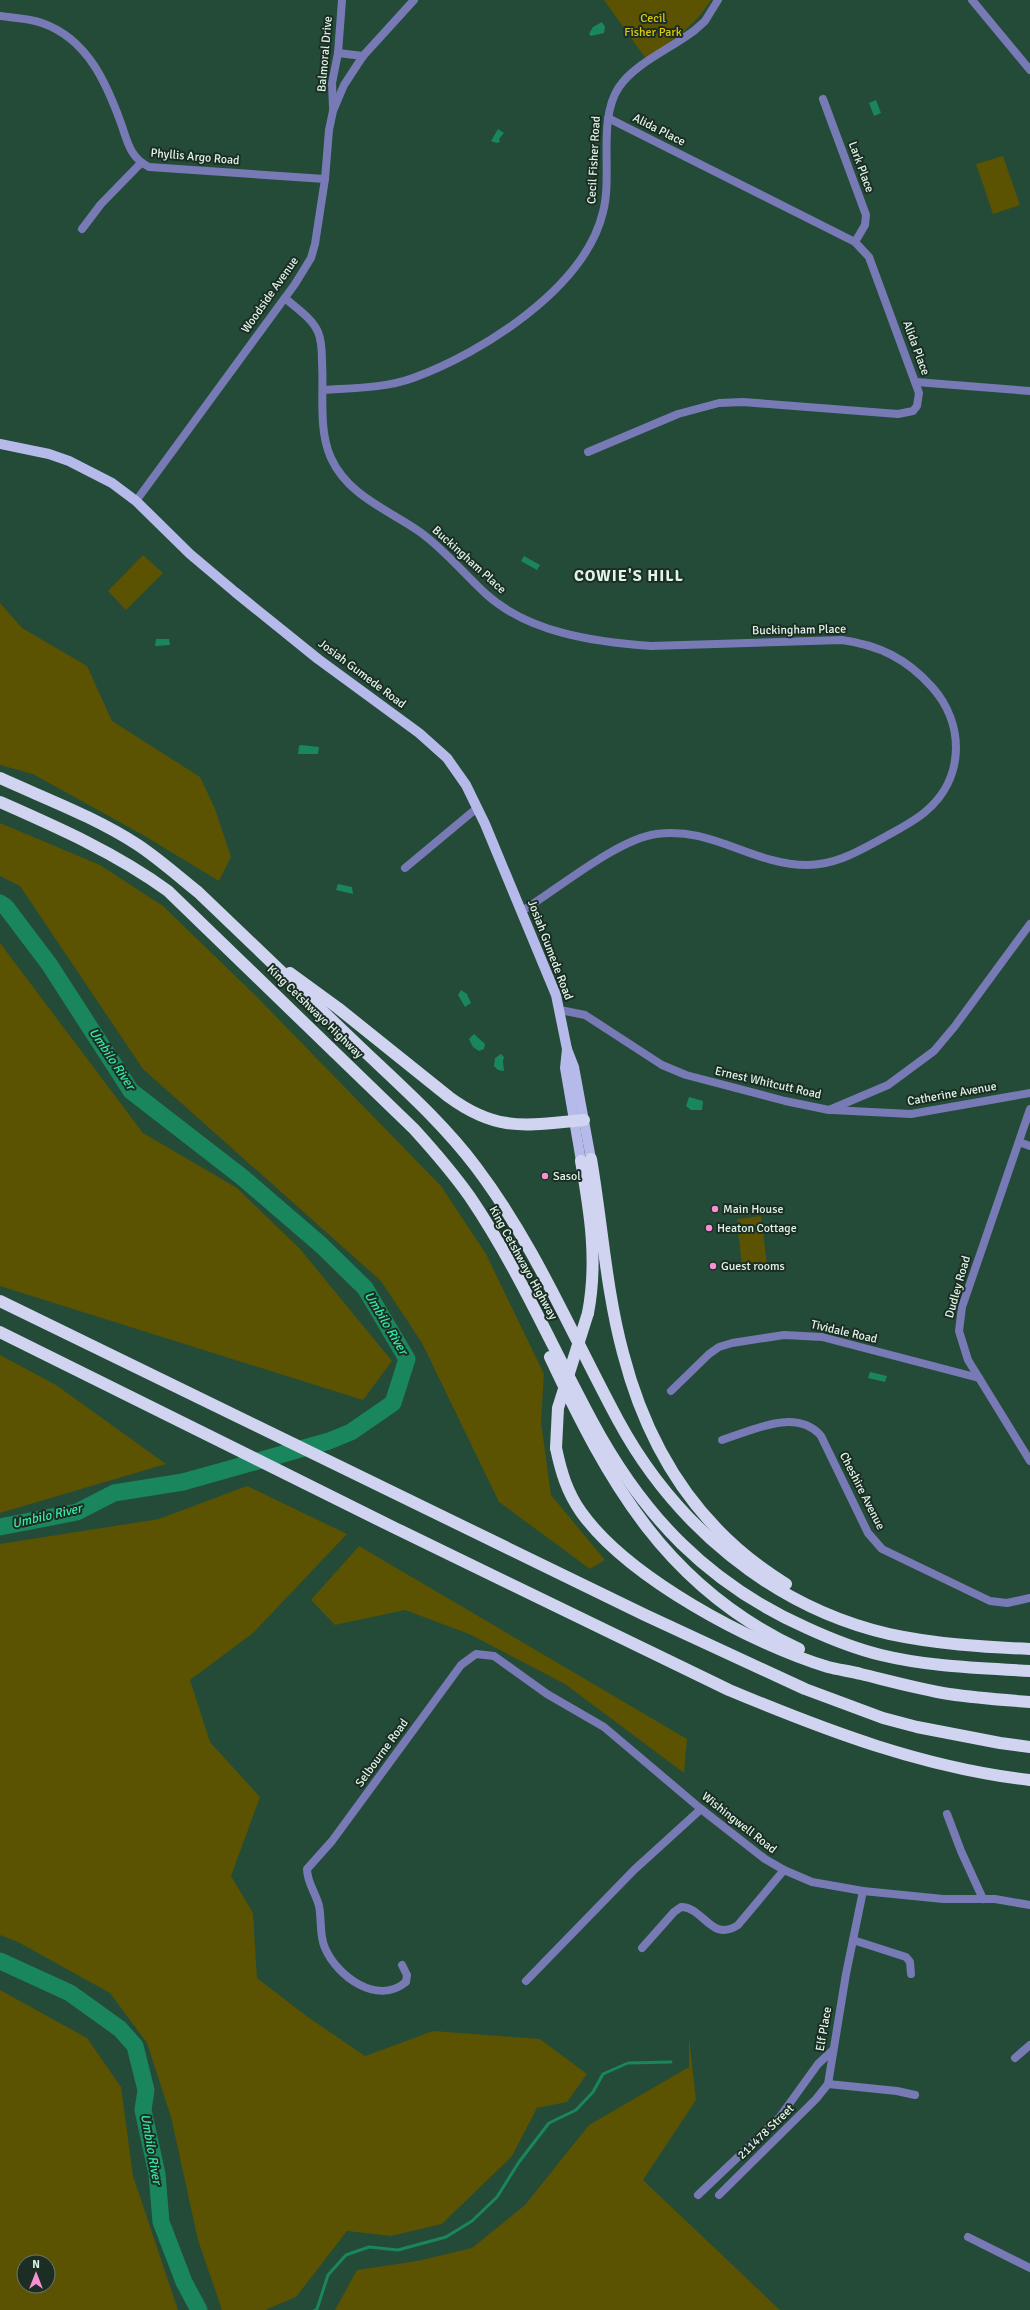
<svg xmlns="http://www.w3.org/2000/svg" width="1030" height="2310" viewBox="0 0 1030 2310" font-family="Signika,sans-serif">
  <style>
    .green { fill: #5b5202; fill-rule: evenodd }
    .water { fill: #1a865d }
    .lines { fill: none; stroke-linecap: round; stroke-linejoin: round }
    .stream { stroke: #1a865d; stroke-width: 3 }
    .river { stroke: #1a865d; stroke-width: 17 }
    .street { stroke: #787ab6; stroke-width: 8 }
    .primary { stroke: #b6baea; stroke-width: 10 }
    .highway { stroke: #d1d4f1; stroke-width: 12 }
    .highway-bridge { stroke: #d1d4f1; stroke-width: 12 }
    .poi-dot { fill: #f591d2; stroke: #1c2d24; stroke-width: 1.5 }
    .labels { text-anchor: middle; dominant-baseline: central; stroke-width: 4; stroke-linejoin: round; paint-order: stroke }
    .park-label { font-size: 12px; fill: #dec909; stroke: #1c2d24 }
    .street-label { font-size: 12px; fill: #def4e8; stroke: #1c2d24 }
    .poi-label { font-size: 12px; fill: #def4e8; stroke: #1c2d24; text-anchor: start }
    .water-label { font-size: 13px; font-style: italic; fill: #35eaa5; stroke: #1c2d24 }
    .district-label { font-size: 16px; font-weight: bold; letter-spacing: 1px; fill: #def4e8; stroke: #1c2d24 }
  </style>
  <rect width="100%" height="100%" fill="#234b38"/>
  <g class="green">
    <path d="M604,0H711C695,26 671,42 646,59Z"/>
    <polygon points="1003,156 1020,205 993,214 976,164"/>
    <polygon points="143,555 163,573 126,610 108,591"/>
    <polygon points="0,603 22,628 87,666 112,721 200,777 215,809 231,857 219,881 143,835 33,774 0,765"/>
    <polygon points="0,823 100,865 163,906 255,995 441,1186 486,1254 544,1374 541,1422 551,1495 605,1560 590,1569 499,1502 422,1343 381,1281 143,1069 20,886 0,876"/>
    <polygon points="0,943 143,1133 237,1188 300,1249 392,1361 363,1400 0,1286"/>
    <polygon points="761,1216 767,1264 742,1267 737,1219"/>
    <polygon points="0,1355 56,1385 166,1464 0,1513"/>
    <polygon points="247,1486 347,1534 253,1633 190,1680 210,1742 260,1797 231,1876 253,1913 257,1978 305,2015 365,2056 433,2031 540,2039 587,2074 567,2102 537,2108 512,2156 442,2224 391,2236 347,2231 296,2297 265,2310 222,2310 198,2240 171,2117 147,2043 110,1993 18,1942 0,1935 0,1544 159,1519"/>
    <polygon points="359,1546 687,1739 684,1773 565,1684 469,1634 405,1610 335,1625 311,1600"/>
    <path d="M0,1990L87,2038L121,2087L133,2176L178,2310H0ZM24,2262H48V2286H24Z"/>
    <polygon points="689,2036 696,2100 643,2180 780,2310 335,2310 357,2270 417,2261 472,2248 525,2205 589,2125 689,2067"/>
  </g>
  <g class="water">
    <polygon points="602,22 605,27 604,33 591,36 589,34 593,27"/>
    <polygon points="876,100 881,113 874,116 869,103"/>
    <polygon points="498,129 504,133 499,139 500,142 497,143 491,141"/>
    <polygon points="524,556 540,565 537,570 521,561"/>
    <polygon points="156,639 169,639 170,645 155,646"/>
    <polygon points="301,745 319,747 318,754 298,754 299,746"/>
    <polygon points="338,884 352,887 353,894 336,890"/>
    <polygon points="461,990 467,994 471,1003 465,1007 458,995"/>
    <polygon points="474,1034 485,1044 484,1049 479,1051 473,1047 469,1039"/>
    <polygon points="501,1054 504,1057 503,1061 504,1071 498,1070 494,1066 495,1058"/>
    <polygon points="689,1097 703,1101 702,1110 691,1110 686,1106"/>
    <polygon points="870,1372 887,1376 885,1382 868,1378"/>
  </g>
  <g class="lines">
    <polyline class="stream" points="315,2310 317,2309 328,2275 346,2255 369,2247 398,2250 446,2237 472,2221 497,2197 519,2162 549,2123 576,2110 593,2092 603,2074 628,2063 671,2062"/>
    <g class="river">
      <polyline points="0,903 6,907 49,964 131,1091 242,1177 321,1245 365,1288 407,1359 393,1403 351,1432 329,1441 183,1482 114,1493 77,1512 0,1527"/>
      <polyline points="0,1961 70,1993 120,2029 135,2046 146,2090 143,2110 157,2174 161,2222 184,2282 199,2310"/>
    </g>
    <g class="street">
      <polyline points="972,0 1030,70"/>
      <path d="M0,16C14,18 29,18 42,23C88,39 107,84 122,126C128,144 131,158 149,167L325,179"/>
      <polyline points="338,53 363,56"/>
      <polyline points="823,99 866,215 865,225 855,242"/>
      <polyline points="333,108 332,83 338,53 342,0"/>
      <polyline points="82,229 101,204 141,163"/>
      <path d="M285,298C296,308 312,318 318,332C322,341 322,352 322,362C324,392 318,430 331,458C348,496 389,510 420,532C445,550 464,574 486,594C529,633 595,642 651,646L842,640C879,645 907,659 932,687C965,724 965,779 925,812C912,823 895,831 881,839C857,852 835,865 807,865C752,865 712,826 656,834C616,840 558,889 522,911"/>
      <polyline points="916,382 1030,391"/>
      <path d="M324,390C353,388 386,388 413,378C482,353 585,288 603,212C613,174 597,120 619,87C635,63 672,48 695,30L705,21L718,0"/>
      <polyline points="588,452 678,414 719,403 743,402 898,414 913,411 917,406 919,393 869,257 855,242 608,118"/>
      <polyline points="136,501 295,284 311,258 315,244 325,179 329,130 333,111 344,85 363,56 414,0"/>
      <polyline points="405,868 477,808"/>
      <polyline points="560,1010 585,1015 662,1065 686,1075 785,1101 829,1110 888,1085 934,1051 955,1026 1030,924"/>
      <polyline points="1030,1109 962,1307 959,1331 968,1360 1030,1461"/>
      <polyline points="832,1110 911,1114 1030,1093"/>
      <polyline points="1019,1142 1030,1146"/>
      <polyline points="671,1391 709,1354 719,1347 732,1343 784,1335 822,1337 979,1378"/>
      <path d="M722,1440C751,1431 796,1407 821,1436L868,1533L882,1549L990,1601L1007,1603L1030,1598"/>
      <polyline points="947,1814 961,1851 983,1899"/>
      <polyline points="853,1940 906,1957 910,1962 911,1974"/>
      <path d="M642,1948L674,1912L681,1907C704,1907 711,1943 738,1925L784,1870"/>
      <path d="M402,1965L407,1975L406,1982C377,2006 337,1976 325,1948C319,1935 322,1920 319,1906C316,1893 307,1883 307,1869L332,1841L461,1665L476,1654L494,1656L547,1694L604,1727L701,1809L765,1859L784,1870L812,1882L863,1891L943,1899H995L1030,1905"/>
      <polyline points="526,1981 634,1870 701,1809"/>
      <polyline points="1015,2058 1030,2045"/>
      <polyline points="828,2084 897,2091 915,2095"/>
      <polyline points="698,2195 779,2118 818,2064 833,2050"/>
      <polyline points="719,2195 816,2099 828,2084 846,1974 863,1891"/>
      <polyline points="968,2237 1030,2268"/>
    </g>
    <g class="primary">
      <polyline points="0,444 49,454 69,461 112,483 136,501 190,554 235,592 318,659 419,733 447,758 466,785 485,824 556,995 567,1049 574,1067 591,1159"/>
      <polyline points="567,1049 565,1068 581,1161"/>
    </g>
    <g class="highway">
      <path d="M0,778C46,799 95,817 138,845C159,859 178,876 198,892C252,944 306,996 361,1048C401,1086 443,1123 476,1167C535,1245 572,1335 618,1420C674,1524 772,1607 889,1634C935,1644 983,1647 1030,1649"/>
      <path d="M0,802C59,828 116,853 168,891L414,1129C434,1151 453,1173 470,1197C518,1268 552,1347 592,1421C643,1516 708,1584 807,1628C831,1639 856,1649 881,1655C930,1667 980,1668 1030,1671"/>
      <path d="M290,973L338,1008L449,1097C498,1133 527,1125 584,1120"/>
      <path d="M591,1159C602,1223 606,1290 623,1353C648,1450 699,1531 786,1584"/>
      <path d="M581,1161C590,1212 598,1261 588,1313"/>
      <polyline points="0,1301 645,1615 805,1689 883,1718 917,1727 1000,1743 1030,1747"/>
      <path d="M0,1332L397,1529L729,1690C827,1731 924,1768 1030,1780"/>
      <path d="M550,1357C609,1483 666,1587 799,1649"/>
      <path d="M556,1448C561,1472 567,1492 581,1512C628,1578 752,1644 828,1667C839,1670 850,1671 861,1674C890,1681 919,1689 949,1694C976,1698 1003,1700 1030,1702"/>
    </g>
    <polyline class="highway-bridge" points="556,1448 558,1408 588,1313"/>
  </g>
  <g class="poi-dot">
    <circle cx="545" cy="1176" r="4"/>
    <circle cx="715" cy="1209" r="4"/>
    <circle cx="709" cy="1228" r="4"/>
    <circle cx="713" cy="1266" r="4"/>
  </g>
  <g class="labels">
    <g class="park-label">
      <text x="653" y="18">Cecil<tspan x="653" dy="14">Fisher Park</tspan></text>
    </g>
    <g class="street-label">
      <text transform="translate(325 54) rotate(-85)">Balmoral Drive</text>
      <text transform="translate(659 130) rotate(27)">Alida Place</text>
      <text transform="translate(195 157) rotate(5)">Phyllis Argo Road</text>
      <text transform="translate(594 160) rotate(-87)">Cecil Fisher Road</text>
      <text transform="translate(861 167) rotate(70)">Lark Place</text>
      <text transform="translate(270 295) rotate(-55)">Woodside Avenue</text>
      <text transform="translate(916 348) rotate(70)">Alida Place</text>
      <text transform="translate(469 560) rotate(42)">Buckingham Place</text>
      <text transform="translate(799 630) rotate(-1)">Buckingham Place</text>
      <text transform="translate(362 674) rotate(37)">Josiah Gumede Road</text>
      <text transform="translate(550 950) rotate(69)">Josiah Gumede Road</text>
      <text transform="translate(315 1012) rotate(44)">King Cetshwayo Highway</text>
      <text transform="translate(768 1083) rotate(13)">Ernest Whitcutt Road</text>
      <text transform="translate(952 1094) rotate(-10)">Catherine Avenue</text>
      <text transform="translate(523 1263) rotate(61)">King Cetshwayo Highway</text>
      <text transform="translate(958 1287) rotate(-74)">Dudley Road</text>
      <text transform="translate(844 1332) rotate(13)">Tividale Road</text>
      <text transform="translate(862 1491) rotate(63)">Cheshire Avenue</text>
      <text transform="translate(382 1753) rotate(-54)">Selbourne Road</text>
      <text transform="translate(739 1823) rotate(38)">Wishingwell Road</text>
      <text transform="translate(824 2029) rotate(-80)">Elf Place</text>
      <text transform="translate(766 2132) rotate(-44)">211478 Street</text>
    </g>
    <g class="poi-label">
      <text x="553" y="1176">Sasol</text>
      <text x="723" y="1209">Main House</text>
      <text x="717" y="1228">Heaton Cottage</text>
      <text x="721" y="1266">Guest rooms</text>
    </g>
    <g class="water-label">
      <text transform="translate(112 1059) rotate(56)">Umbilo River</text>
      <text transform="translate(386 1323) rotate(59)">Umbilo River</text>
      <text transform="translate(47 1516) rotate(-13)">Umbilo River</text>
      <text transform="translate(151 2149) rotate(80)">Umbilo River</text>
    </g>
    <g class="district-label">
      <text x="629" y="576">COWIE'S HILL</text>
    </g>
  </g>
  <g transform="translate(36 2274)"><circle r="19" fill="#1c2d24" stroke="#6a7d72"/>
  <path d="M0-3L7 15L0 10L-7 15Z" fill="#f591d2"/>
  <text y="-6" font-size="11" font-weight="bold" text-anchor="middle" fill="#def4e8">N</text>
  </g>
</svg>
